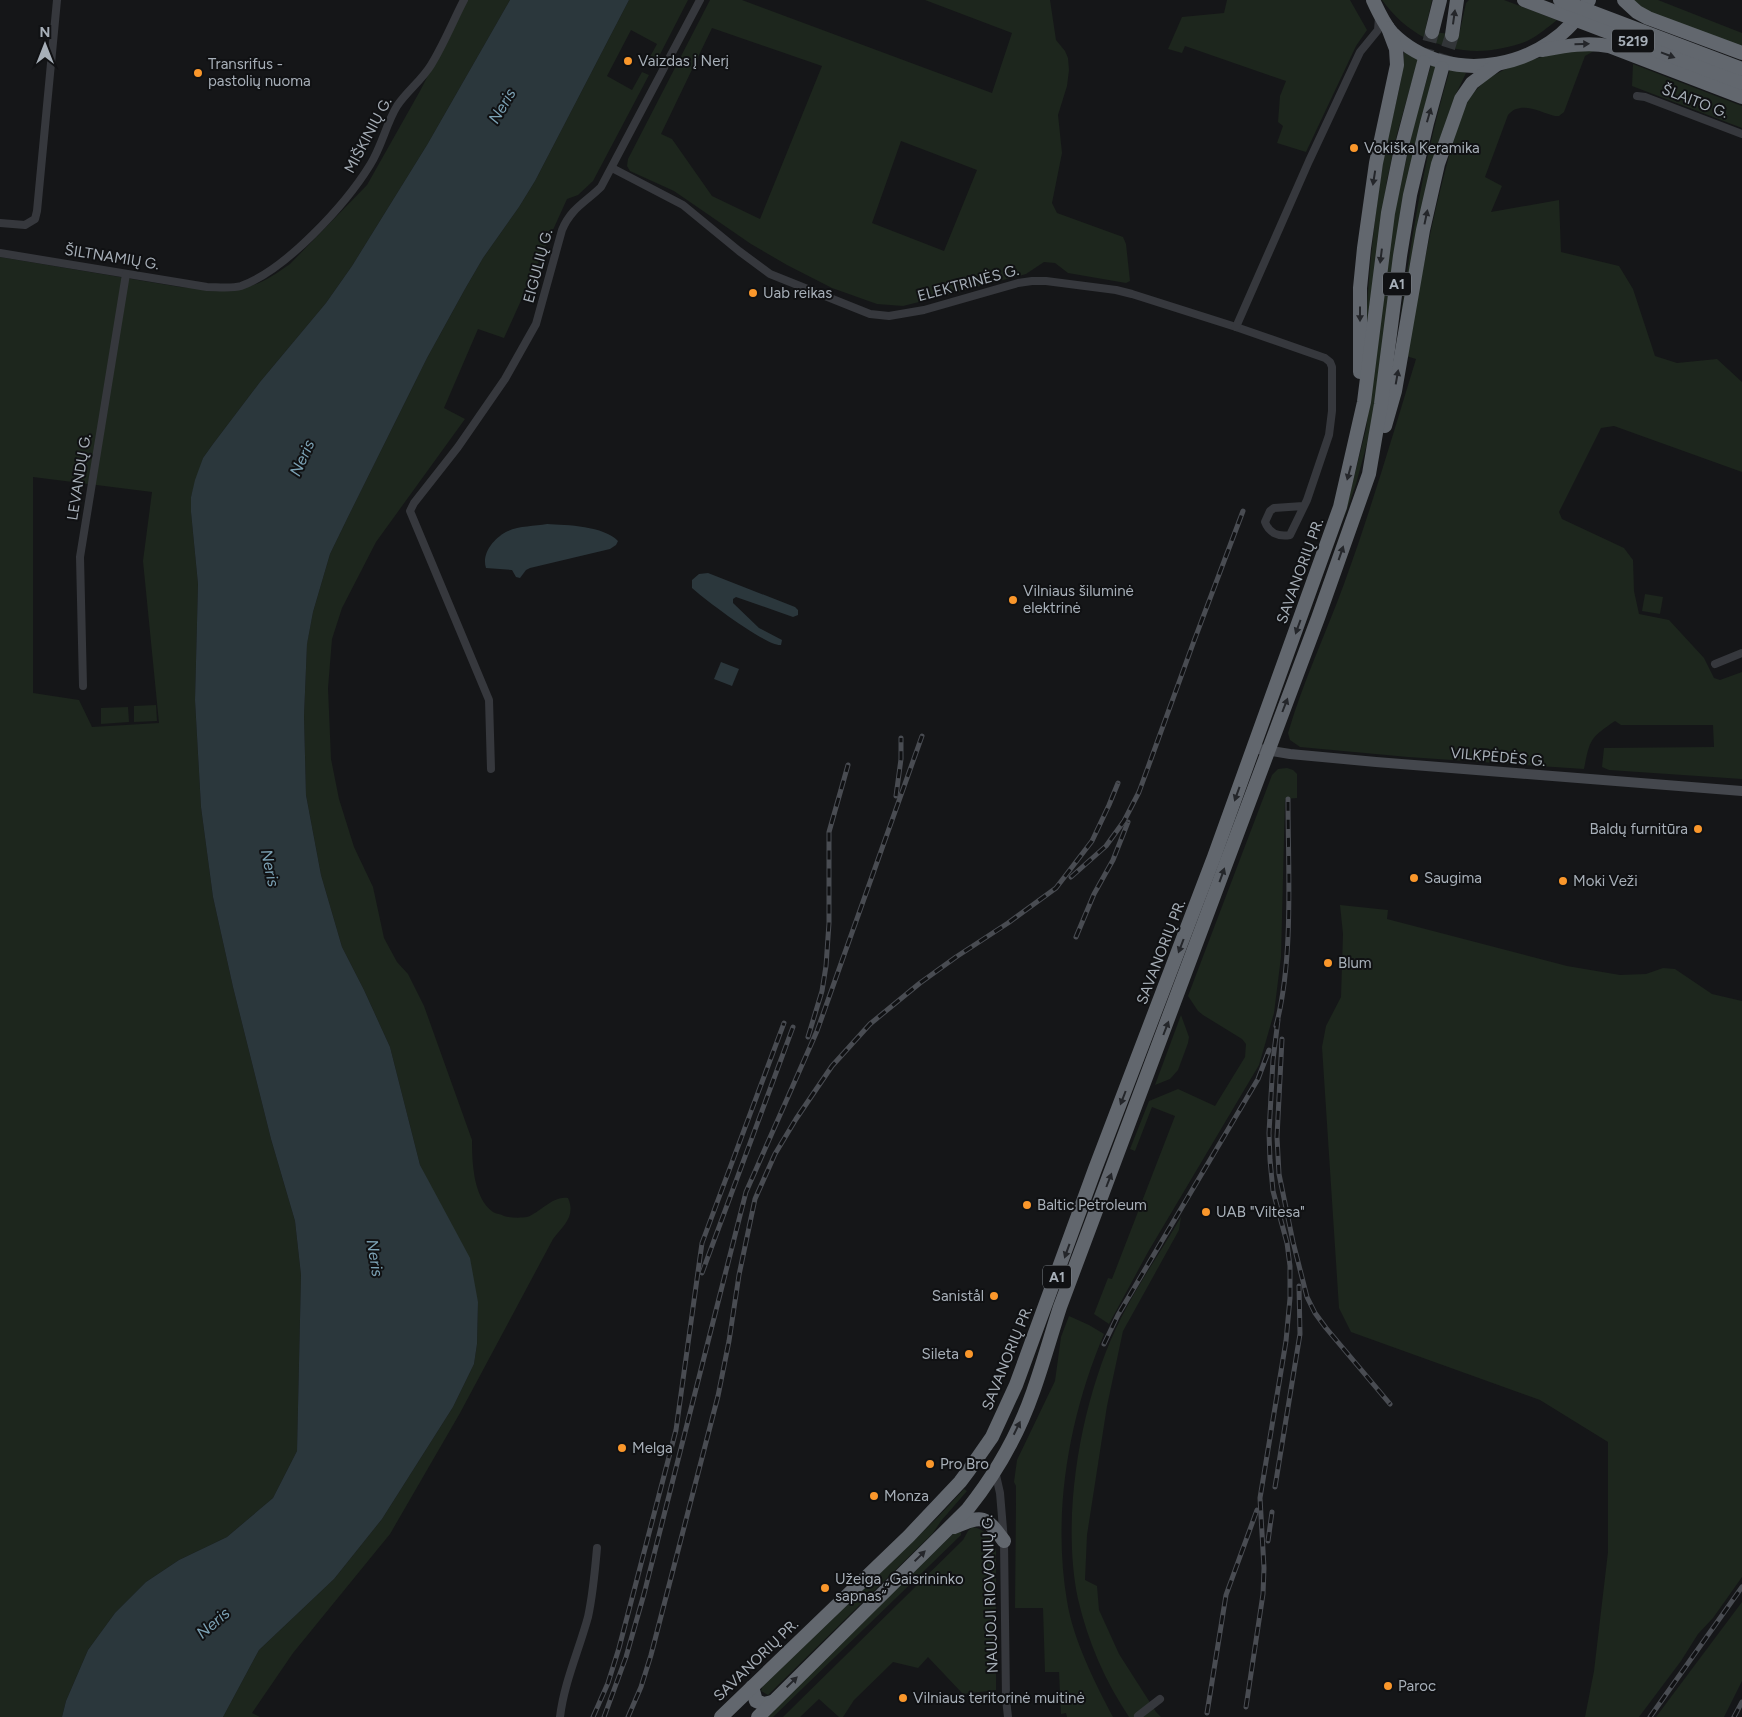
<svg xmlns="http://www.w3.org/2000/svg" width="1742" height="1717" viewBox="0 0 1742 1717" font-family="Figtree,sans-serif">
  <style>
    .green { fill: #1d261d; fill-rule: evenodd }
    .water { fill: #2b373c }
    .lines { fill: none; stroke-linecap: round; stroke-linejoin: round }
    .highway-tunnel { stroke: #323538; stroke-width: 14; stroke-dasharray: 14 7; stroke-linecap: butt }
    .street { stroke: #36383d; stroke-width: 8 }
    .secondary { stroke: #44474d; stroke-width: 10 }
    .highway { stroke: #62676e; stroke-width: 14 }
    .rail-casing { stroke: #494c52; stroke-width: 5 }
    .rail { stroke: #101113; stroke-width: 3; stroke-dasharray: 9; stroke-linecap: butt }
    .highway-bridge { stroke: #62676e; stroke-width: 14 }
    .oneway { fill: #24262a }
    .poi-dot { fill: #fa972b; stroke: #101113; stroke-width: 2 }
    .labels { text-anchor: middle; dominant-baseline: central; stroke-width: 4; stroke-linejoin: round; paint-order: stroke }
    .shield { fill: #101113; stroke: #7a8086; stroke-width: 1 }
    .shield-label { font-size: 14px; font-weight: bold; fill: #a7afb8 }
    .poi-label { font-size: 15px; fill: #a7afb8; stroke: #101113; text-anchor: start }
    .street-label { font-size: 15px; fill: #a7afb8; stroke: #101113 }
    .water-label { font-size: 16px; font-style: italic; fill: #7ca2b5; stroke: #101113 }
  </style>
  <rect width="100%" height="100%" fill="#151618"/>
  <g class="green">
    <path d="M467,0H510L427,145L352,266L326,303L260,382L213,444L203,458L191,497V512L198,584L195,700L201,807L213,897L233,987L271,1139L295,1221L301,1275L297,1451L273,1498L227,1537L179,1560L146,1582L115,1613L88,1650L66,1701L62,1717H0V257L180,287C201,289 224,291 246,287C262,284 277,273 290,264L367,185L420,91ZM33,477L152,492L143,561L159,723L92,727L79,700L33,693Z"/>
    <path d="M629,0H688L653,68L646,64L657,44L631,30L607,76L632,90L642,72L649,75L593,181L578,195L567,199L504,338L478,329L444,408L465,419L376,542L342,608L332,639L328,688L331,759L339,799L354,847L373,887L384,938L397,962L408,974L424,1006L472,1140C472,1161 473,1198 493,1212C496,1214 501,1214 504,1216C510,1218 521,1218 527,1217C541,1212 553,1195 568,1198C576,1216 564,1225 553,1239L460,1413L390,1534L293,1653L252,1713L260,1717H223L259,1650L334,1579L382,1519L453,1407L474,1364L477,1344L478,1302L436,1197L420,1165L390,1047L364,990L342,947L321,875L306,795L304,716L307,643L313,612L330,554L347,519L427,358L465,289L483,258L519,207L535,181Z"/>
    <path d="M710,0H742L992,93L1012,33L925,0H1050L1056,40L1065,51L1068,58L1069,70L1067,86L1058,115L1062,153L1052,203L1057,213L1123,237L1126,244L1130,281L1126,283L1068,273L1055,263L1044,262L1026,274L939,297L903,306L877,304L832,288L787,265L751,244L674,191L630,171L627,166L628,159ZM712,28L822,66L760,219L712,196L672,139L661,134ZM901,141L977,170L944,251L872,223Z"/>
    <polygon points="1227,0 1350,0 1367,30 1356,46 1306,152 1277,143 1283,126 1278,122 1280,96 1286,81 1185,46 1182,53 1168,49 1182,17 1224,13"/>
    <path d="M1382,0H1432L1425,31L1459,35L1466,3L1469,0H1504L1557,20C1548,27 1539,35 1529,40C1521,44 1512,46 1503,48C1456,59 1410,39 1382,0Z"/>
    <polygon points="1630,0 1658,0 1742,33 1742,48 1652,15"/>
    <path d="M1569,50L1594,51L1585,56L1564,112L1559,116H1555C1540,112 1520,100 1508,115L1485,177L1502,186L1491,212L1559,200L1561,252L1619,266L1633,289L1655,356L1677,363L1717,359L1742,382V472L1614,426L1601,428L1559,512L1562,519L1624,548L1633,560L1634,591L1639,614L1669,620L1704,658L1714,678L1720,680L1742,672V779L1609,770L1602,767L1604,748L1714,747L1713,725H1621L1615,721C1590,738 1590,739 1584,769L1408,757L1300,747L1290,740L1288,733C1303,682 1326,633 1344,584C1371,510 1393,434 1416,359L1406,356C1419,289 1431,222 1449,156C1455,134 1462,103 1479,87C1501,65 1539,58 1569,50Z"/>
    <path d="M1404,52L1418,60L1397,134L1387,180L1365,339C1368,278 1374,217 1384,157C1389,122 1403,88 1404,52Z"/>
    <polygon points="1633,64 1742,106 1742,128 1632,86"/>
    <polygon points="1431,65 1437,66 1369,436 1356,484 1343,521 1366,429 1393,219 1415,120"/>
    <path d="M1450,69L1466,73L1455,96L1403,313L1401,315C1412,231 1426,150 1450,69Z"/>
    <polygon points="1645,594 1663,597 1660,614 1642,611"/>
    <polygon points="156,705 157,721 134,722 134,706"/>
    <polygon points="128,707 129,722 101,724 101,708"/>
    <polygon points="1287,768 1293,770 1297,774 1297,798 1285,799 1281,957 1274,1013 1259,1065 1148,1252 1109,1324 1094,1314 1108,1278 1112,1279 1175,1116 1152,1107 1135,1151 1130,1149 1149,1101 1178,1089 1215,1106 1245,1057 1246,1044 1242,1039 1203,1015 1198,1011 1188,996 1272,775 1278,769"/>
    <polygon points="1340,905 1388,910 1387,919 1567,966 1620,975 1646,974 1663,968 1675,969 1712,994 1742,1001 1742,1577 1713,1618 1698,1634 1681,1661 1639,1717 1585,1717 1594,1671 1608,1552 1608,1442 1540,1400 1351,1332 1339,1308 1322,1047 1326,1026 1341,997 1343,934"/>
    <polygon points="1181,1015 1189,1037 1188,1043 1178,1070 1170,1079 1155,1085"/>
    <path d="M1181,1217L1179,1230L1123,1331L1107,1406L1087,1535L1085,1580L1097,1586L1099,1610L1119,1654L1156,1712L1161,1717H1129C1105,1681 1088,1642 1078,1599C1060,1514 1082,1395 1121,1318C1138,1284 1162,1250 1181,1217Z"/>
    <path d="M1069,1316L1089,1325L1104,1334C1069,1417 1052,1512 1067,1601C1073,1639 1095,1683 1113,1717H1067L1066,1713L1061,1714L1059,1672H1045L1043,1608H1015L1016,1503V1486L1014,1482L1017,1460L1055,1381L1061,1337Z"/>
    <polygon points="964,1489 967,1491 941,1521 933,1533 768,1695 761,1691 762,1687 939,1516"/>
    <path d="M972,1527C986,1529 990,1538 996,1549V1690L963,1694L928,1657L918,1668L893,1662L854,1700L843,1717H839L819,1699L800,1717H783L963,1540L968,1531Z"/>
    <polygon points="961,1532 961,1535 773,1717 765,1717 954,1533"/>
    <polygon points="1742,1602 1742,1681 1724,1717 1656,1717"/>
  </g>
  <g class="water">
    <polygon points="510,0 629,0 535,181 519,207 483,258 465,289 427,358 347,519 330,554 313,612 307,644 304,716 306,795 321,875 342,947 364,990 390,1047 420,1165 470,1258 478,1302 477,1344 474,1364 453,1407 382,1519 334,1579 259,1650 223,1717 62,1717 66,1701 88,1650 115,1613 146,1582 179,1560 227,1537 273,1498 297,1451 301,1275 295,1221 271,1139 233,987 213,897 201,807 195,700 198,584 191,512 191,497 195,480 203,458 213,444 260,382 326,303 352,266 427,145"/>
    <path d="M547,524C567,525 604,526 618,541L616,545L610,549L530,568L526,570L520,578L516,577L512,570L486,568C481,553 495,537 508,531C519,526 535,526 547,524Z"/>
    <path d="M708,573L795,607L798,610V615L793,617L736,597L733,599V603L759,628L782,640L781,645C767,647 704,599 692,588V580L699,574Z"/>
    <polygon points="721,662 739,669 732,686 714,679"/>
  </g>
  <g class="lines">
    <g class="highway-tunnel">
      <polyline points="1424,62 1432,32"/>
      <polyline points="1442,68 1452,35"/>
    </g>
    <g class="street">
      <polyline points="1637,96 1645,97 1742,134"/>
      <path d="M612,168L683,205L739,251L770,274L870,314L889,316L924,310L1018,283L1032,281H1046L1116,290L1132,294L1236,327L1325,358L1330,362L1332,367V411L1329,435L1307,500L1290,535C1279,537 1269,533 1265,522L1270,511L1274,508L1303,506"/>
      <polyline points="0,223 25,225 35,219 37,211 57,0"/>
      <path d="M0,253L207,287C217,287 231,289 241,286C286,270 346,204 370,165C382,146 386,124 397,106C407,91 422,80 431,65C444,44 453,21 464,0"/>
      <polyline points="1236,327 1309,161 1360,52 1378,30 1379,17"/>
      <polyline points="1715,664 1742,653"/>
      <polyline points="83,686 80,557 126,274"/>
      <path d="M491,769L489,700L410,511L414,503L458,447L505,379L536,324L562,230C571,208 586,202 601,187L700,0"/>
      <polyline points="995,1471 1000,1493 1004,1541 1006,1699 1008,1717"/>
      <polyline points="1138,1716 1160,1699"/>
      <path d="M560,1717C564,1683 579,1650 588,1617C593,1594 595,1571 597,1548"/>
    </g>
    <polyline class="secondary" points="1253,748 1290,754 1376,762 1742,791"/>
    <g class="highway">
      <path d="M1373,0C1378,11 1384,24 1392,33C1449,90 1551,69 1589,0"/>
      <polyline points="1624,0 1637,12 1648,18 1742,53"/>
      <polyline points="1432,32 1440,0"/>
      <polyline points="1452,35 1457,0"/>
      <path d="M1542,50C1565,46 1586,42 1609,46L1742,97"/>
      <polyline points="1360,372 1360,288 1364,248 1376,163 1397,65 1396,49 1388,28"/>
      <polyline points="1385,426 1395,391 1423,230 1438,164 1461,99 1472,83 1496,65"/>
      <path d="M954,1527C983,1515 985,1515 1004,1541"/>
      <polyline points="752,1687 756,1701 764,1704 772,1702"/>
      <polyline points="721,1717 909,1536 960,1482 969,1470 992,1437 1016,1385 1095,1169 1214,857 1340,507 1364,402 1388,213 1401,149 1424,62"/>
      <path d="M758,1717L967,1510C995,1475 1018,1435 1033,1392C1043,1364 1051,1335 1060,1307L1318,618L1369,474L1381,404L1400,256L1410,195L1427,123L1442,68"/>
    </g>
    <g class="rail-casing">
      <g id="rail">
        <polyline points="896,796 901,759 901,738"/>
        <polyline points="1071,877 1106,846 1124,821 1139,792 1194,641 1243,511"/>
        <polyline points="1076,937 1094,894 1113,860 1128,822"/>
        <path d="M1276,1026C1294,958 1288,870 1288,799"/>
        <polyline points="808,1037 822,991 826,966 829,923 829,832 848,765"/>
        <polyline points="1282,1039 1277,1137 1279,1174 1293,1242 1307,1297 1315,1313 1326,1328 1390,1404"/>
        <polyline points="702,1273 793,1027"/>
        <polyline points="1104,1344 1118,1315 1258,1079 1269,1050"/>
        <polyline points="1275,1487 1300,1334 1299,1286"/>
        <polyline points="1268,1541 1272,1512"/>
        <polyline points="1246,1707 1263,1594 1264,1568 1260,1498 1286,1341 1290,1298 1290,1266 1287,1243 1273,1191 1270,1160 1269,1133 1273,1060 1278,1020"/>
        <polyline points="1207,1713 1226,1595 1257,1510"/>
        <polyline points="593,1717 608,1683 619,1648 676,1430 702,1243 784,1023"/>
        <polyline points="604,1717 626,1657 644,1594 746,1192 817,1031 922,736"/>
        <polyline points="628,1717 641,1687 651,1655 718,1396 729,1341 739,1275 755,1199 775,1154 796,1119 832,1066 870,1024 920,983 956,957 1008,923 1056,888 1092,841 1109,805 1118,783"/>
        <polyline points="1650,1717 1742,1587"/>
        <polyline points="1734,1717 1742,1702"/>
      </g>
    </g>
    <use href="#rail" class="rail"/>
    <g class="highway-bridge">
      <polyline points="1524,0 1742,83"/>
      <polyline points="1560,0 1742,69"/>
    </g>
  </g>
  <defs><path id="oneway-solid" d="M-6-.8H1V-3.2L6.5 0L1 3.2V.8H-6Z" transform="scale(1.25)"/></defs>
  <g class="oneway">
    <use href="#oneway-solid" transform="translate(1454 17) rotate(-82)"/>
    <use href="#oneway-solid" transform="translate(1582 44) rotate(-1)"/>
    <use href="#oneway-solid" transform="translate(1668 55) rotate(21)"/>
    <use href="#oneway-solid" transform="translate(1429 115) rotate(-74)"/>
    <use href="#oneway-solid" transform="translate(1374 178) rotate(99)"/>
    <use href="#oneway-solid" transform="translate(1426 217) rotate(-78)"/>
    <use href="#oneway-solid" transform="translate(1381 256) rotate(97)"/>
    <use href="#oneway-solid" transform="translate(1360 314) rotate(90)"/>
    <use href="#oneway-solid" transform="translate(1397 377) rotate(-80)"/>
    <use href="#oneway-solid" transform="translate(1349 473) rotate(105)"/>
    <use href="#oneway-solid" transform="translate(1341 553) rotate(-71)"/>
    <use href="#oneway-solid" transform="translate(1298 627) rotate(110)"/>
    <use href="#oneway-solid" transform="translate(1285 705) rotate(-69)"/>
    <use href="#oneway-solid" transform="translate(1237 794) rotate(110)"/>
    <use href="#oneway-solid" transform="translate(1222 875) rotate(-70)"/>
    <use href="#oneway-solid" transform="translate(1181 946) rotate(111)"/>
    <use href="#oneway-solid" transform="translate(1166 1028) rotate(-69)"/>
    <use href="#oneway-solid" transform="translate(1123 1098) rotate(111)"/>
    <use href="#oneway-solid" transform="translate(1109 1180) rotate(-69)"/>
    <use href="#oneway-solid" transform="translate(1067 1251) rotate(110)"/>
    <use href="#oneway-solid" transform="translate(1017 1428) rotate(-64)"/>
    <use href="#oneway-solid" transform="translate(920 1556) rotate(-44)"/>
    <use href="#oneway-solid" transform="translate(792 1682) rotate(-44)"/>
  </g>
  <g class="poi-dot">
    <circle cx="628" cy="61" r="5"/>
    <circle cx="198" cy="73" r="5"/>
    <circle cx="1354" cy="148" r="5"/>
    <circle cx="753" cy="293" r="5"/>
    <circle cx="1013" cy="600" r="5"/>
    <circle cx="1698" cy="829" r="5"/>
    <circle cx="1414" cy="878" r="5"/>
    <circle cx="1563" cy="881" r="5"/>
    <circle cx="1328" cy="963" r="5"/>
    <circle cx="1027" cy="1205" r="5"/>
    <circle cx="1206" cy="1212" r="5"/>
    <circle cx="994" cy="1296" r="5"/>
    <circle cx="969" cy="1354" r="5"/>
    <circle cx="622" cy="1448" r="5"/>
    <circle cx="930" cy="1464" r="5"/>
    <circle cx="874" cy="1496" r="5"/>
    <circle cx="825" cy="1588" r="5"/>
    <circle cx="1388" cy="1686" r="5"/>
    <circle cx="903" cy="1698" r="5"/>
  </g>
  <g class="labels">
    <g class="shield">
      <rect x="1612" y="29.5" width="42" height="23" rx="4"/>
      <rect x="1383" y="272.5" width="28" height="23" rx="4"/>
      <rect x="1043" y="1265.5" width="28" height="23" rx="4"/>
    </g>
    <g class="shield-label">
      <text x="1633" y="41">5219</text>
      <text x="1397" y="284">A1</text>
      <text x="1057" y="1277">A1</text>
    </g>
    <g class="poi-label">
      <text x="638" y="61">Vaizdas į Nerį</text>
      <text x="208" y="64">Transrifus -<tspan x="208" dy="17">pastolių nuoma</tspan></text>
      <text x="1364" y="148">Vokiška Keramika</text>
      <text x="763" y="293">Uab reikas</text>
      <text x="1023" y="591">Vilniaus šiluminė<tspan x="1023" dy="17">elektrinė</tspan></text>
      <text x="1688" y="829" text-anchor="end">Baldų furnitūra</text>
      <text x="1424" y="878">Saugima</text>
      <text x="1573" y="881">Moki Veži</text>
      <text x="1338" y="963">Blum</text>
      <text x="1037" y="1205">Baltic Petroleum</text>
      <text x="1216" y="1212">UAB "Viltesa"</text>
      <text x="984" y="1296" text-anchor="end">Sanistål</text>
      <text x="959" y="1354" text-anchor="end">Sileta</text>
      <text x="632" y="1448">Melga</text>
      <text x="940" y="1464">Pro Bro</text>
      <text x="884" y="1496">Monza</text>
      <text x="835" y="1579">Užeiga „Gaisrininko<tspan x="835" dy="17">sapnas“</tspan></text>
      <text x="1398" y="1686">Paroc</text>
      <text x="913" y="1698">Vilniaus teritorinė muitinė</text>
    </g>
    <g class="street-label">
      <text transform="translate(1695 101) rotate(21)">ŠLAITO G.</text>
      <text transform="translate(368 135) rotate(-62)">MIŠKINIŲ G.</text>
      <text transform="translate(112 257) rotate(9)">ŠILTNAMIŲ G.</text>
      <text transform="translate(538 266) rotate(-75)">EIGULIŲ G.</text>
      <text transform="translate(968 283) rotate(-15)">ELEKTRINĖS G.</text>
      <text transform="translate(79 477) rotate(-81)">LEVANDŲ G.</text>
      <text transform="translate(1300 571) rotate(-70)">SAVANORIŲ PR.</text>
      <text transform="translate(1498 757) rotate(5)">VILKPĖDĖS G.</text>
      <text transform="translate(1161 952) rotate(-69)">SAVANORIŲ PR.</text>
      <text transform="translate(1007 1358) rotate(-68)">SAVANORIŲ PR.</text>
      <text transform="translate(990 1594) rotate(-92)">NAUJOJI RIOVONIŲ G.</text>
      <text transform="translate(756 1660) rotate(-44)">SAVANORIŲ PR.</text>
    </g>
    <g class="water-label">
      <text transform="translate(502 106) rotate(-60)">Neris</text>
      <text transform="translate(302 458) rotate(-66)">Neris</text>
      <text transform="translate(270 868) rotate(78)">Neris</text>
      <text transform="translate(375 1258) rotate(81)">Neris</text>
      <text transform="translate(213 1623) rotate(-41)">Neris</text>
    </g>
  </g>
  <g transform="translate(45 45)" stroke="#101113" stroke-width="4" paint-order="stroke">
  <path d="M0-4L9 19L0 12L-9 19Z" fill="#a7afb8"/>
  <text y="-8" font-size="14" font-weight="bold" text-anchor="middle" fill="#a7afb8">N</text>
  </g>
</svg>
